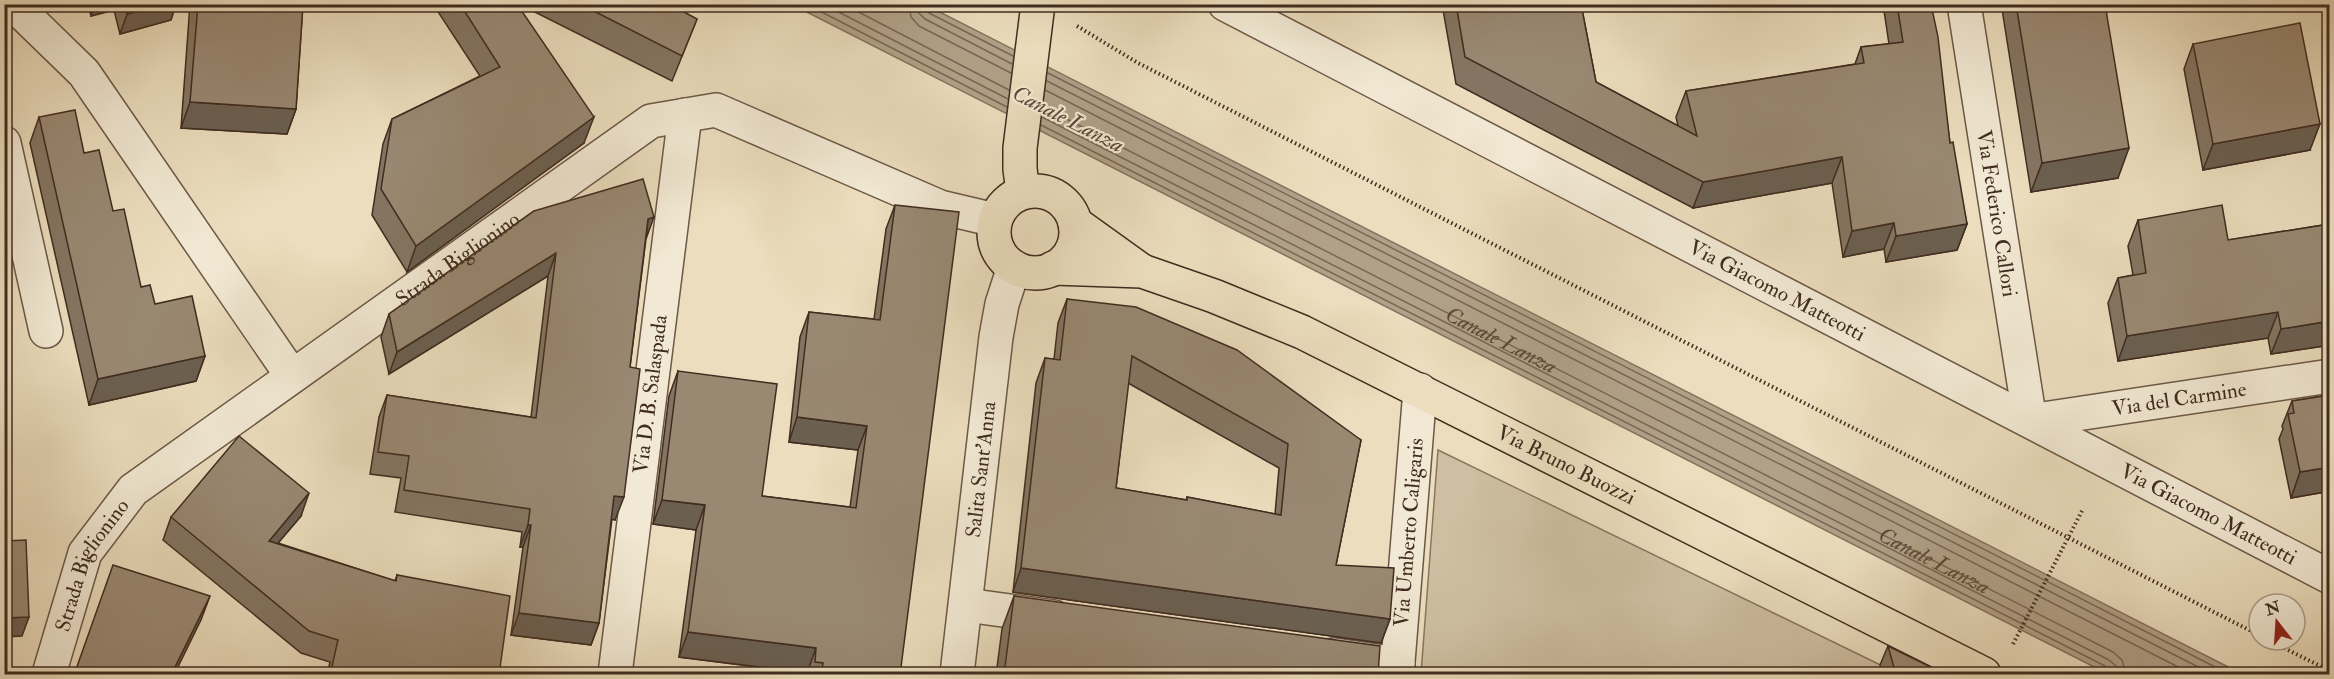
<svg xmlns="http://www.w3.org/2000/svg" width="2334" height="679" viewBox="0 0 2334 679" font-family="'IM FELL Double Pica',serif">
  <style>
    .green { fill: #cebfa2; stroke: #887661; stroke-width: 1.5 }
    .water { fill: #b1a188; stroke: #84725e; stroke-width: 1.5 }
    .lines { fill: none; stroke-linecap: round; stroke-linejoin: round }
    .shore { stroke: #796654; stroke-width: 1.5 }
    .minor-casing { stroke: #6c5847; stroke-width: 36 }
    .tertiary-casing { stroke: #6c5847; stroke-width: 36 }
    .primary-casing { stroke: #412c20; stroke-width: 36 }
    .path { stroke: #412c20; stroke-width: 4; stroke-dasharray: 1.5 3; stroke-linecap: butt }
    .minor { stroke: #f2e9d4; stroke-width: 33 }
    .tertiary { stroke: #f2e9d4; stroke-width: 33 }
    .primary { stroke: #ebddbd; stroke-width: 33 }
    .wall { fill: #847562; stroke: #412c20; stroke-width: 1.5; fill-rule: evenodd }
    .shaded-wall { fill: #6b5f50; stroke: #412c20; stroke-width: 1.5 }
    .building { fill: #998872; stroke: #412c20; stroke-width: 1.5; fill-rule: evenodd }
    .labels { text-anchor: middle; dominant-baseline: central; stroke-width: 4.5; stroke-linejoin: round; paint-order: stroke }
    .street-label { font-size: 21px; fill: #412c20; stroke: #f2e9d4 }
    .water-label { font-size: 22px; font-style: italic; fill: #5d493a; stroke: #f2e9d4 }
  </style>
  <rect width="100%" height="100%" fill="#ebddbd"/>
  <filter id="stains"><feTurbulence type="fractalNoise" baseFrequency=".00333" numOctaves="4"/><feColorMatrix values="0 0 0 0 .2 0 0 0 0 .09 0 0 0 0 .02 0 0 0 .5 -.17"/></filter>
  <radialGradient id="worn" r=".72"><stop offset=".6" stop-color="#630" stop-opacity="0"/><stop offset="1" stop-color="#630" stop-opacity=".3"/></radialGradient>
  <polygon class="green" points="1438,450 1899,674 1421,674"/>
  <polygon class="water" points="793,5 926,5 2242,674 2108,674"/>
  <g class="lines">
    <g class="shore">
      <polyline points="806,4 1007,107"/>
      <polyline points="823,4 1008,99"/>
      <polyline points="843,4 1009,90"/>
      <polyline points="909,4 911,17 919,26 1011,73"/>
      <polyline points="918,4 919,13 925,19 1012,64"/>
      <polyline points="925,4 929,13 1013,56"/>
      <polyline points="1048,73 2229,674"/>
      <polyline points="1047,81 2212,674"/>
      <polyline points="1045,90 2192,674"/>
      <path id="s1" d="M1043,107L2113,652L2122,660L2126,674"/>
      <polyline points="1042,117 2109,660 2116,666 2117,674"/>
      <polyline points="1041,125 2105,666 2109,674"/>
    </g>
    <g class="minor-casing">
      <g id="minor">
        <polyline points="13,4 84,73 292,376"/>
        <path id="s2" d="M1225,4L2330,577"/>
        <path id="s3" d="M1964,4L2030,421L2330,376"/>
        <polyline points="4,143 46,331"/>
        <polyline points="966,605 1054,617"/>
        <polyline points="1334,655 1398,664"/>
        <path id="s4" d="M49,674L85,553L133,490L651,121L716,110L940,207L995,220"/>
        <path id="s5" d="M615,674L685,115"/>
        <path id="s6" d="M1397,674L1420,390"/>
      </g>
    </g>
    <g class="tertiary-casing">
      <g id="tertiary">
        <path id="s7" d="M957,674L996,337L1002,304L1014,267"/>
      </g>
    </g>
    <g class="primary-casing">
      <g id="primary">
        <circle cx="1035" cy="232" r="41"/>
        <polyline points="1023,192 1020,169 1020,148 1038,4"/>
        <polyline points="1075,223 1142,271"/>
        <path id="s8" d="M1053,268L1142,271L1214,296L1302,332L1984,674"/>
      </g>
    </g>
    <g class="path">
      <polyline points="1077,26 1138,63 2259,635"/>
      <polyline points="2268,640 2330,671"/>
      <polyline points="2013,644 2083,509"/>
    </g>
    <use href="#minor" class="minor"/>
    <use href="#tertiary" class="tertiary"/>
    <use href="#primary" class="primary"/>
  </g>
  <g class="wall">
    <polygon points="88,4 176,4 171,20 120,34 114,10 91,16"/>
    <polygon points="190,4 303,4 296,109 287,134 181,128"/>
    <polygon points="429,4 517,4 584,143 407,272 372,215 383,144 392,119 480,76 435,7"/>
    <polygon points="519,4 669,4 697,19 672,81"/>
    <polygon points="1442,4 1581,4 1596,82 1678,126 1676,117 1686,91 1855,64 1861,47 1889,44 1883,4 1931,4 1950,143 1967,224 1957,250 1886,262 1884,249 1843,257 1832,183 1693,208 1456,84"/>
    <polygon points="2003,4 2105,4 2118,178 2031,192 2002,9"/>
    <polygon points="2193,44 2310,150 2203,170 2184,69"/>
    <polygon points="39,117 113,211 141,287 155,304 205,356 196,381 89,405 30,143"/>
    <polygon points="895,205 900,675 807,675 807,673 679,657 696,530 653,524 669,396 678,371 762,496 850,507 858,450 789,442 800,337 809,312 874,319 886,229"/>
    <polygon points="534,211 646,239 630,367 615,520 612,519 599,623 591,645 511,635 523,547 520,547 522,532 395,512 401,478 370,474 379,417 387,395 531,417 548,276 389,374 381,337 389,314"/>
    <polygon points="2138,220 2228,240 2330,224 2330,345 2271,354 2268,338 2118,361 2108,303 2118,278 2133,275 2128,246"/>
    <path d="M1067,299L1361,440L1336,565L1390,619L1381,643L1013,592L1036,383L1045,358L1054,359L1058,323ZM1128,383L1279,468L1275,514L1187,497L1186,500L1116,488Z"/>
    <polygon points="2330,395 2330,502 2326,503 2325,492 2291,498 2279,439 2283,429 2282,426 2292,401"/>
    <polygon points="301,516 278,543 395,581 397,575 499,675 327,675 330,662 301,653 163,540 171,517"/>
    <polygon points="1014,596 1378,675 996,675 1002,629"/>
    <polygon points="1888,646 1947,675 1883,675 1880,665"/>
  </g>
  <g class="shaded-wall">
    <polygon points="95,4 116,4 114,10 91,16"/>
    <polygon points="162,4 176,4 171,20 120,34 127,14"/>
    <polygon points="190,102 296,109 287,134 181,128"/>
    <polygon points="594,117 584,143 407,272 416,246"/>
    <polygon points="2320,124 2310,150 2203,170 2213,144"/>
    <polygon points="2129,148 2118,178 2031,192 2042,163"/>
    <polygon points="1842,157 1832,183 1693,208 1703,182"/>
    <polygon points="654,217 646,239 648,219"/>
    <polygon points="1894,223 1884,249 1843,257 1852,231"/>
    <polygon points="1967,224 1957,250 1886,262 1896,236"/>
    <polygon points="556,253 548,276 389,374 397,352"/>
    <polygon points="2278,312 2268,338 2118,361 2127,336"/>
    <polygon points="2330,321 2330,345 2271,354 2281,329"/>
    <polygon points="205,356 196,381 89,405 98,379"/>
    <polygon points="797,417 867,426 858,450 789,442"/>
    <polygon points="2330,467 2330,479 2325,492 2291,498 2300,472"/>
    <polygon points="309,493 301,516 261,563 269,541"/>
    <polygon points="2330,493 2330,502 2326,503"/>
    <polygon points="614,496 624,497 615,520 606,518"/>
    <polygon points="662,500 705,505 696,530 653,524"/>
    <polygon points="528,525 531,525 523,547 520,547"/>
    <polygon points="1021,568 1390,619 1381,643 1013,592"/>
    <polygon points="210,596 201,620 174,675 171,675"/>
    <polygon points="519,613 599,623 591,645 511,635"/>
    <polygon points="29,617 22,636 4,637 4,618"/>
    <polygon points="688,632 816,648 807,673 679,657"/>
  </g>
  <g class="building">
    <polygon points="124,4 162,4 127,14"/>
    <polygon points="198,4 303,4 296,109 190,102"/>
    <polygon points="460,4 517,4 594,117 416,246 381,189 392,119 500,67"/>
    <polygon points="580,4 669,4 697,19 682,56"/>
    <polygon points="1456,4 1581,4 1596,82 1697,136 1686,91 1864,63 1861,47 1903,42 1897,4 1931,4 1938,37 1950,143 1953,142 1967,224 1896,236 1894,223 1852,231 1842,157 1703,182 1465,57"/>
    <polygon points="2016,4 2105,4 2129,148 2042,163"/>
    <polygon points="2300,23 2320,124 2213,144 2193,44"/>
    <polygon points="75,110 84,153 99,150 113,211 124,209 141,287 150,285 155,304 192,296 205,356 98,379 39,117"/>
    <polygon points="643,179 654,217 648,219 630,367 640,369 624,497 614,496 599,623 519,613 531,525 528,525 530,509 404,490 409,456 378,452 387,395 536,418 556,253 397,352 389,314 534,211"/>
    <polygon points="895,205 959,212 900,675 821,675 823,663 815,662 816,648 688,632 705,505 662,500 678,371 777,384 762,496 856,508 867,426 797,417 809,312 880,320"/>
    <polygon points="2222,205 2228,240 2330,224 2330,321 2281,329 2278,312 2127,336 2118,278 2146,273 2138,220"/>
    <path d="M1067,299L1136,307L1237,350L1361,440L1336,565L1394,568L1390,619L1021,568L1045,358L1060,360ZM1132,356L1288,444L1281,515L1187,497V500L1116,488Z"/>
    <polygon points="2330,395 2330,467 2300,472 2288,414 2294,413 2292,401"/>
    <polygon points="239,436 309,493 269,541 396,581 397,575 510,596 499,675 330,675 338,640 309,631 171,517"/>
    <polygon points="26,540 29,617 4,618 4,541"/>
    <polygon points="113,565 210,596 171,675 74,675"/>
    <polygon points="1014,596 1380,646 1378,675 1004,675"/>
    <polygon points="1888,646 1947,675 1896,675"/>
  </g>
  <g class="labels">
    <g class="street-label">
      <text stroke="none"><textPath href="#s3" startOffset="212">Via Federico Callori</textPath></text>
      <text stroke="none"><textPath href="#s4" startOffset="604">Strada Biglionino</textPath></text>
      <text stroke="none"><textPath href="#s2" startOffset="622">Via Giacomo Matteotti</textPath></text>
      <text stroke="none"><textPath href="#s5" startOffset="282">Via D. B. Salaspada</textPath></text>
      <text stroke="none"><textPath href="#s3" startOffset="573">Via del Carmine</textPath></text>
      <text stroke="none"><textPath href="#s8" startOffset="556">Via Bruno Buozzi</textPath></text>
      <text stroke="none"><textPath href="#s7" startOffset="206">Salita Sant'Anna</textPath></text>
      <text stroke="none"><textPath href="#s2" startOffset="1108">Via Giacomo Matteotti</textPath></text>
      <text stroke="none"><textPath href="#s6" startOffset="142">Via Umberto Caligaris</textPath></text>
      <text stroke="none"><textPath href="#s4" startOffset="118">Strada Biglionino</textPath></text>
    </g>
    <g class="water-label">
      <text transform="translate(1068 119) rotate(27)">Canale Lanza</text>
      <text stroke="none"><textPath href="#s1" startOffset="514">Canale Lanza</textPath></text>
      <text stroke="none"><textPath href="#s1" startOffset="1000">Canale Lanza</textPath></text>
    </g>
  </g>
  <rect width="2334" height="679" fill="none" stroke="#ebddbd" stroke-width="24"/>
  <rect x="6" y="6" width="2322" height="667" fill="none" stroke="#412c20" stroke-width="3"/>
  <rect x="12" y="12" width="2310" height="655" fill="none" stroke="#412c20" stroke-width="1.5"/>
  <g transform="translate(2277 622) rotate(343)"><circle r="28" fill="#f2e9d4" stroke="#ab9d8c" stroke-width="1.5"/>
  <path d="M0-4.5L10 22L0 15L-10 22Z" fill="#8f2418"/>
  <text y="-9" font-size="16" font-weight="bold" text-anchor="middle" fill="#412c20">N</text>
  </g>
  <rect width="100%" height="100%" filter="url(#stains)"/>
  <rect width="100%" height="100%" fill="url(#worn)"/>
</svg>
